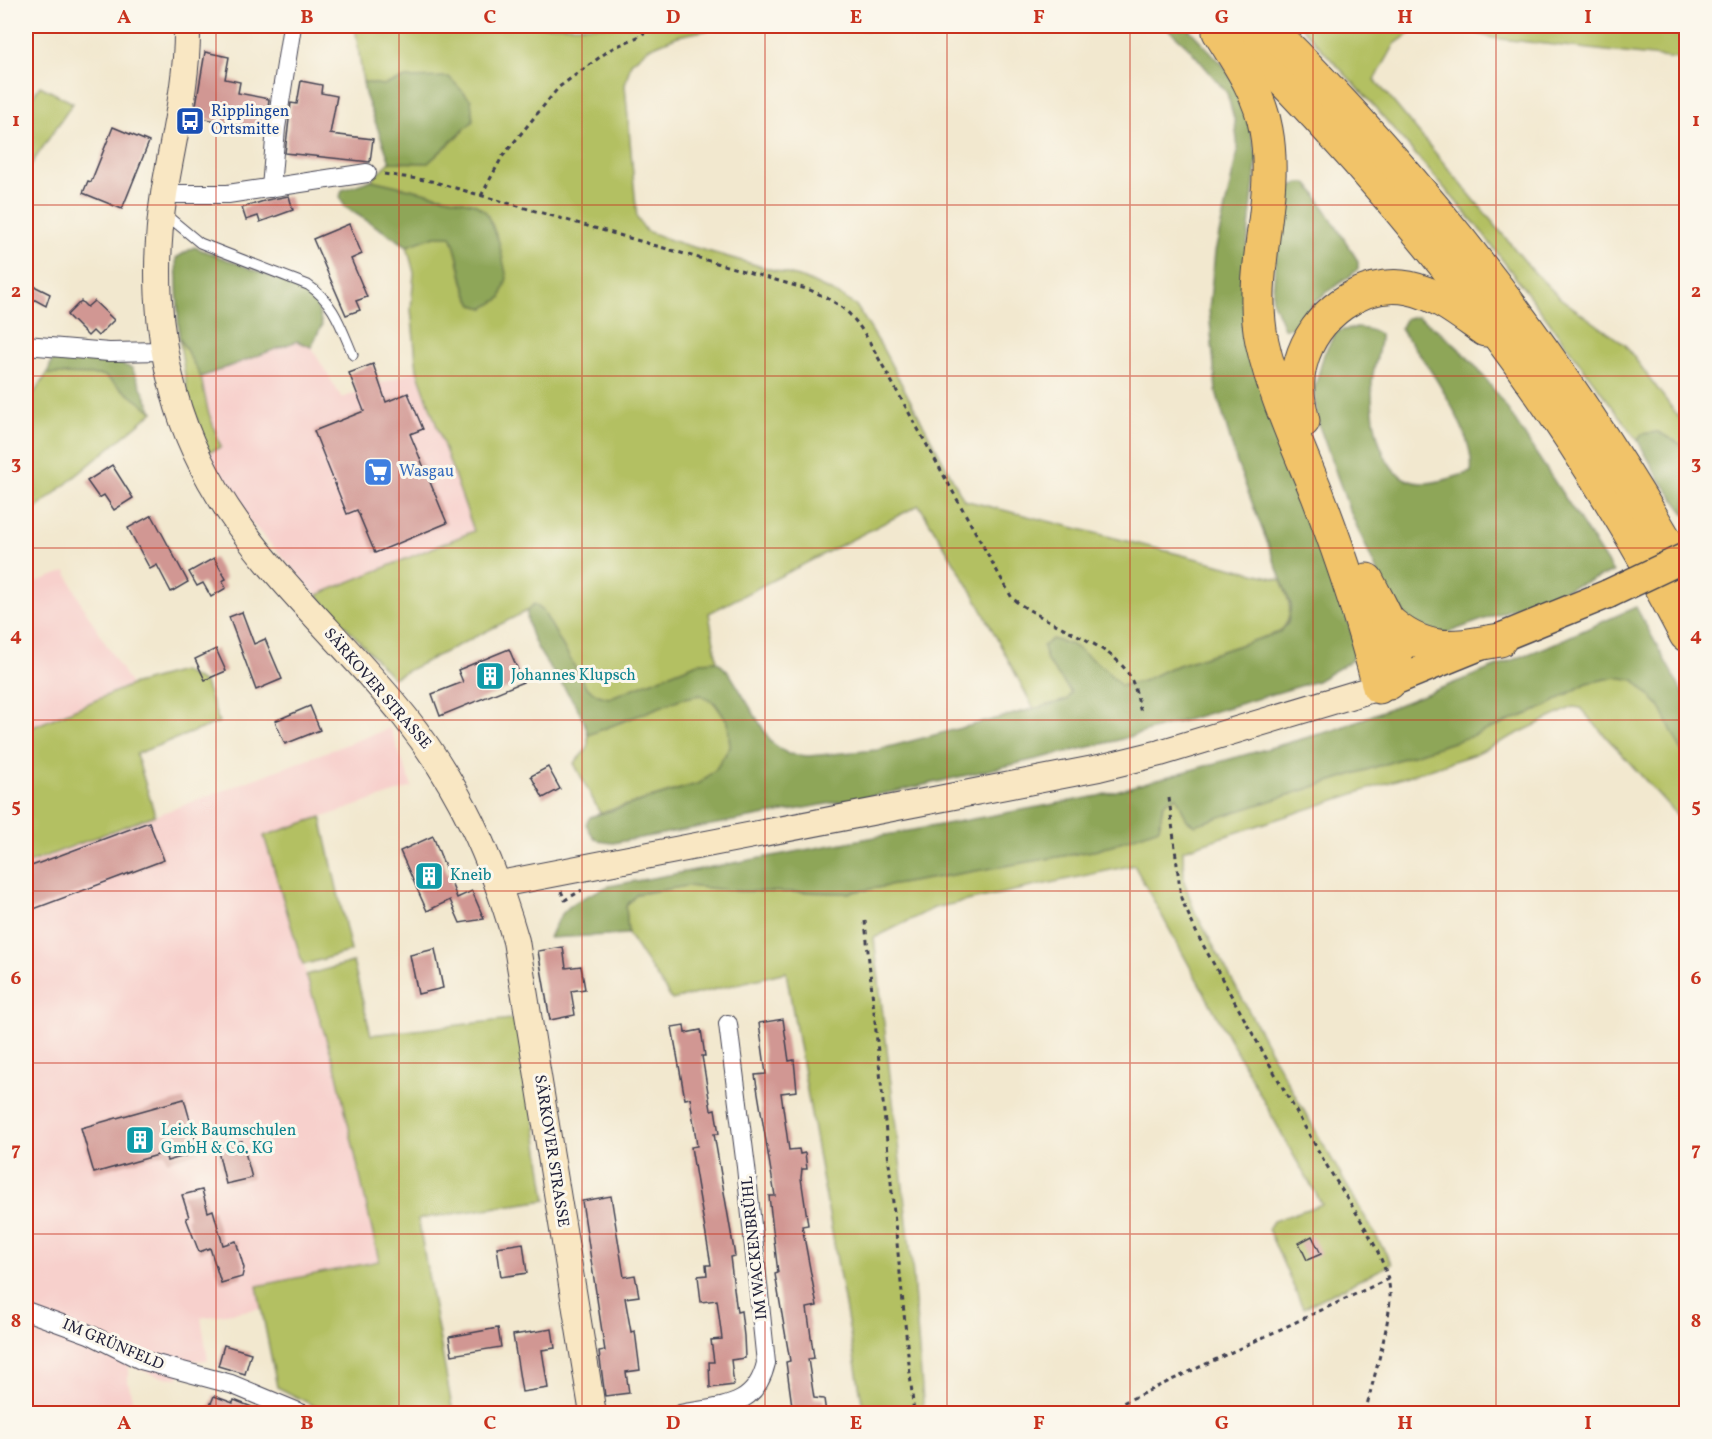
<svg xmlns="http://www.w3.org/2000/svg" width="1712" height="1439" viewBox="0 0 1712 1439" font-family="Vollkorn,serif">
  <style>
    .built { fill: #f7d0cc }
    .green { fill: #b3c062; stroke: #6a714e; stroke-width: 1.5 }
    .forest { fill: #8ea658; stroke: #58644a; stroke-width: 1.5 }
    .building { fill: #d19793 }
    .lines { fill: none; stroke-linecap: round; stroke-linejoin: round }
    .service-casing { stroke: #414051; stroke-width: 11 }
    .minor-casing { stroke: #414051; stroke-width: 20 }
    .secondary-casing { stroke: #414051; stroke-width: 28 }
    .primary-casing { stroke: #414051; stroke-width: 31 }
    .motorway-casing { stroke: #414051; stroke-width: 35 }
    .path { stroke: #414051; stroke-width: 3; stroke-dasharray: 4.5 4.5; stroke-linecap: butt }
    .service { stroke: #fff; stroke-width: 9 }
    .minor { stroke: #fff; stroke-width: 18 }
    .secondary { stroke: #f9e7c3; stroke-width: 26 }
    .primary { stroke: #f1c369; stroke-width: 28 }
    .motorway { stroke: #f1c369; stroke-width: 33 }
    .primary-bridge-casing { stroke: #414051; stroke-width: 31; stroke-linecap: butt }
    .primary-bridge { stroke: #f1c369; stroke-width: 28 }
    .grid { fill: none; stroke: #c8321e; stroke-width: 1.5; stroke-opacity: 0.55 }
    .labels { text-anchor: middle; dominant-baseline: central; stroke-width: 6; stroke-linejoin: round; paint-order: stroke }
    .transit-label { font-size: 16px; fill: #164399; stroke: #fbf7ec; text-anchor: start }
    .shop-label { font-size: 16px; fill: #366cbe; stroke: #fbf7ec; text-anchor: start }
    .culture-label { font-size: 16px; fill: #0d838f; stroke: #fbf7ec; text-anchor: start }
    .street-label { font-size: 16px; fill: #22223b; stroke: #fbf7ec }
    .neatline { fill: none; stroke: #c8321e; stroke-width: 2 }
    .grid-label { font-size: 20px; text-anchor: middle; font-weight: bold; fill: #c8321e }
  </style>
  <rect width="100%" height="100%" fill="#fbf7ec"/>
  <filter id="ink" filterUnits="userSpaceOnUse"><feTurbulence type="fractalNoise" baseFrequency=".0167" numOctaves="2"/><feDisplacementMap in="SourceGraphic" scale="12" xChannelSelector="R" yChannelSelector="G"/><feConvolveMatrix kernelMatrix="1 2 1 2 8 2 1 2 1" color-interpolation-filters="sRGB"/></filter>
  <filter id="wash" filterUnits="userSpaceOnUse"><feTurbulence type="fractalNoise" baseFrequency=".008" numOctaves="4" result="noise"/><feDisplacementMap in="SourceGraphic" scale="24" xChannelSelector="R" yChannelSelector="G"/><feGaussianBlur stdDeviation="1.35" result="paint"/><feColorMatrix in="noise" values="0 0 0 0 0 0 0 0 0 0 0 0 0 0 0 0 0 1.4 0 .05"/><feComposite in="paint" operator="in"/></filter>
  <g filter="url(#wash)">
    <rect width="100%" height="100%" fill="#f2e8cf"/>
    <g class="built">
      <polygon points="297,341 311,347 342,398 417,370 475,531 317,595 247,518 221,479 209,452 221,447 208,411 201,377"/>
      <polygon points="66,571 82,605 131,685 26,730 26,586"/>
      <polygon points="390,728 412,787 264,837 336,1070 379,1261 257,1286 262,1308 201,1318 208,1360 176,1362 179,1378 161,1377 128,1365 128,1381 135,1413 26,1414 26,864"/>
    </g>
    <g class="green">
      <path d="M355,26H892L877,30L821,27L713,29L678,36L649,48L631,63L625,85L637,218L646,231L679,243L805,279L841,296L857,307L880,344L964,500L1281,580C1289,600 1296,614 1280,632L1170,668L1143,681L1120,686L1104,668L1072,645L1052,639L1047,661L1071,692L1067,700L1034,709L973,593L919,505L709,613L717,661L701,662L609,698L598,695L586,687L543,611L534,604L527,611L393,678L317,595L474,531L417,370L411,309L414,273L407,246L435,236H451C462,262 458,281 473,305L485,308C492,273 511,229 475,204L371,180L390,162L428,163L464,131L407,78L383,85L363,82Z"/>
      <polygon points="1300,26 1420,26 1395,44 1375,80 1533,271 1560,298 1625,345 1686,427 1686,447 1658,432 1642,434 1638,441 1477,226 1360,90"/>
      <polygon points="1455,26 1686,26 1686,60 1492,38"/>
      <polygon points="40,86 73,103 26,172 26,106"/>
      <polygon points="179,337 201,377 208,411 221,447 209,452 188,395"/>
      <polygon points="47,374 103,375 153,412 26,517 26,405"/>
      <polygon points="182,671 205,683 219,722 136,754 155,815 26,864 26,730 131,685"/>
      <path d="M1616,677L1634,680L1659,705L1686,760V825L1580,708L1573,707L1475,754L1183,850L1184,881L1194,910L1283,1074L1392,1264L1303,1308L1268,1229L1273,1221L1322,1204L1295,1158L1134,865L934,908L874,938L912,1264L924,1413H864L786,972L672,1000L628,934L626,906L637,894L687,886L740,891L847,893L1098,850L1159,828C1163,812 1158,802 1177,797L1187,820L1195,825L1469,737L1543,708L1587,683Z"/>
      <polygon points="701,695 714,703 728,722 730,747 716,769 700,783 600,813 574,763 588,748 588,735 680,699"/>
      <polygon points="321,817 351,951 303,965 264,836"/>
      <polygon points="353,962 371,1035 520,1018 546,1200 418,1219 453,1413 328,1413 277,1387 257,1286 379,1261 336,1070 306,975"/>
    </g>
    <g class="forest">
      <path d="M1165,26H1186L1224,66L1241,94L1257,157L1243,282L1357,650L1351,661L1317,681L1115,741L898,791L613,843C596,842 593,839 586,824L590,817L700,783L716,769L730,747L728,722L715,703L700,695L680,699L588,735C580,693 526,655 527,611L534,604L543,611L586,687L598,695L609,698L701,662L717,661L730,674L771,742L788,754L808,756L877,750L1067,700L1071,692L1047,661L1043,646L1052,639L1072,645L1104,668L1121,686L1143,681L1170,668L1280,632L1288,623L1291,605L1237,463L1216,391L1209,309L1215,252L1238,150L1235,122L1227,93L1188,47Z"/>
      <polygon points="449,77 471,100 473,121 428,163 390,162 365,94 363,82 383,85 406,78"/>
      <path d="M371,180L475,204L486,212L499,242L507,278L501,298L485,308L473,305C459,281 462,262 451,236H435L407,246L345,207L340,197L342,190Z"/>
      <path d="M1299,183H1307L1315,193L1358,261V269C1344,283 1326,290 1312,305C1304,315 1299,331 1284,328L1272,300L1282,200L1291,186Z"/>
      <polygon points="194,247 314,293 322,325 311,347 297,341 201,377 179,337 176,258"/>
      <path d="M1418,317C1473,350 1504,403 1537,455C1563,494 1588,533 1613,572L1444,634L1410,622L1385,589L1349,509L1317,420L1314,390L1324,354L1336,332C1353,327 1364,326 1380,334C1381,352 1372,367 1372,384C1371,418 1379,482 1422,483C1438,484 1456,476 1471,472C1477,434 1424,358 1400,329L1406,318Z"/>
      <polygon points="54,355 107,359 132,368 153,412 103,375 47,374"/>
      <polygon points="1658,432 1686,447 1686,515 1660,480 1638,441 1642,434"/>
      <path d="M1636,607L1686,699V760L1659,705L1634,680L1616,677L1587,683L1543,708L1469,737L1195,825L1187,820L1177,797C1158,801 1163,812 1159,828L1098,850L847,893L740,891L687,886L637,894L626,906L628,934L549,938C562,904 577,900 609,886L1098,796L1334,730L1546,647Z"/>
    </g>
    <g id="blocks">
      <g class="building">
        <polygon points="205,52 229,57 225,79 240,82 238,93 269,99 265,129 194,117"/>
        <polygon points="301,81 322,85 321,93 337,96 330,134 373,139 370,162 285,153 291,103 297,104"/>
        <polygon points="113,127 149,142 122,209 83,193 88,181 91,182"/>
        <polygon points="289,196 293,210 260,222 258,216 246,220 242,208 267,200"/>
        <polygon points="349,224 362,254 351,259 367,297 356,301 360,310 346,315 313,239"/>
        <polygon points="26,282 50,294 46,306 26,295"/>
        <polygon points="81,301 87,307 94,301 114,320 98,336 93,331 88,336 67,315"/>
        <polygon points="373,364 386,402 408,393 423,429 410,434 447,523 375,553 357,510 347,514 314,431 364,411 349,373"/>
        <polygon points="112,465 133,498 114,510 104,495 99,498 87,481"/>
        <polygon points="152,515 188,582 171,592 157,565 150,569 128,528"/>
        <polygon points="214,558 226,579 222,581 226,588 211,597 203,583 197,586 189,572"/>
        <polygon points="242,612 254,644 265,639 282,679 256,690 229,617"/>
        <polygon points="216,649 226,671 205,680 195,659"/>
        <polygon points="509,649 523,682 440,716 432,694 463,682 458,670"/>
        <polygon points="310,706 320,730 285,744 275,721"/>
        <polygon points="548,767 560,789 543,798 531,776"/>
        <polygon points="149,822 164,860 26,912 26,868"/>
        <polygon points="433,836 457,898 472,891 484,919 460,923 450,900 427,911 400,851"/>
        <polygon points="563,947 566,968 581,966 585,989 571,991 575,1015 550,1020 538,951"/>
        <polygon points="435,949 443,988 418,994 410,955"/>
        <polygon points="783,1019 789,1061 794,1060 797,1091 781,1093 789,1150 799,1149 800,1154 805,1153 807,1169 802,1169 801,1178 808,1225 802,1226 817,1306 807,1308 814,1358 808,1359 814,1398 824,1399 826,1413 793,1413 786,1362 790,1361 775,1274 778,1273 769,1196 775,1196 755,1075 766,1074 759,1023"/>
        <polygon points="684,1025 685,1033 701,1030 705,1056 702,1056 711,1110 715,1109 719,1134 714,1134 735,1256 730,1257 737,1312 741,1311 744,1336 745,1358 731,1360 734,1385 710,1388 709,1362 714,1362 711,1340 722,1339 717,1300 701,1302 698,1276 707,1275 706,1265 711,1265 691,1147 697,1146 690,1098 685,1099 672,1027"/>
        <polygon points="184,1099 199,1152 167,1161 165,1153 94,1173 81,1128"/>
        <polygon points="242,1141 252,1178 226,1184 217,1147"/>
        <polygon points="202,1190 208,1212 213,1210 223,1245 236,1241 244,1268 242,1277 221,1283 210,1248 199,1252 186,1218 189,1217 182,1195"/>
        <polygon points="611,1196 624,1277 635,1275 639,1296 625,1298 631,1332 635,1331 640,1370 626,1372 629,1393 605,1396 599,1352 605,1351 582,1201"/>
        <polygon points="1312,1236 1321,1254 1307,1260 1299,1243"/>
        <polygon points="523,1243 527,1273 501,1277 497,1247"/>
        <polygon points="498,1328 501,1347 452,1355 449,1337"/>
        <polygon points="552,1329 555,1348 542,1350 548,1388 522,1392 513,1335"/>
        <polygon points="224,1345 251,1353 245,1374 218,1366"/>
        <polygon points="214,1396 233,1403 234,1400 267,1413 207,1413"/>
      </g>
    </g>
  </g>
  <g filter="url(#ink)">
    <use href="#blocks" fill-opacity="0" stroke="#414051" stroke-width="1.5"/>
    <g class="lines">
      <g class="service-casing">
        <path id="service" d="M165,214L200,243L308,285C334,302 341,327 353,355"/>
      </g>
      <g class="minor-casing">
        <g id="minor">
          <polyline points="271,188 276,128 292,26"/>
          <polyline points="164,194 228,194 367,173"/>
          <polyline points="26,345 109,352 164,351"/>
          <polyline points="26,1311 89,1334 141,1360 231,1384 303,1414"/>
          <path d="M680,1414C720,1406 755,1410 766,1363L746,1167L728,1024"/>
        </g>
      </g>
      <g class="secondary-casing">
        <g id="secondary">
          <path d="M187,26C188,82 173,138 164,194C154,259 156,329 174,393C211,531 320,611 405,717C459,785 492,858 516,941L593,1414"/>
          <polyline points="500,884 1099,768 1160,753 1379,687"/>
        </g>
      </g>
      <g class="primary-casing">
        <polyline id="primary" points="1379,687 1608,594"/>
      </g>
      <g class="motorway-casing">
        <g id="motorway">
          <path d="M1230,26C1411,206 1569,407 1686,635"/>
          <path d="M1267,26C1432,189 1572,374 1686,576"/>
          <path d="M1219,32C1238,62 1260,94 1266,130C1279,200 1247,271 1262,342C1273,392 1299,449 1318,496C1342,559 1363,621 1379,687"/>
          <path d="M1303,421C1298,401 1295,382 1301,362C1313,316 1361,279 1409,288C1438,294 1461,313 1485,330"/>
          <path d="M1367,580C1384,614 1408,646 1389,683"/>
          <path d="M1387,620C1425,655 1454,648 1500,640"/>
        </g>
      </g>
      <g class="path">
        <path d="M384,174L431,181L810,290C841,304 851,311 869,341L1012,598C1042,624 1114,643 1130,677C1136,688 1138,701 1141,713"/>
        <polyline points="481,196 502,157 559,87 611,49 642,35 651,26"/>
        <path d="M1169,798L1181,898L1198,936C1240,1011 1281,1085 1323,1159C1343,1195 1388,1253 1390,1293C1391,1323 1372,1382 1365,1414"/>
        <polyline points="561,891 565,900 582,890"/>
        <polyline points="865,921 914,1414"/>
        <polyline points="1099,1414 1388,1279"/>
      </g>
      <use href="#service" class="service"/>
      <use href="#minor" class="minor"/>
      <use href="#secondary" class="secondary"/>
      <use href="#primary" class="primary"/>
      <use href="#motorway" class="motorway"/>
      <g class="primary-bridge-casing">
        <polyline id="primary-bridge" points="1608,594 1686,557"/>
      </g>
      <use href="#primary-bridge" class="primary-bridge"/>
    </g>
  </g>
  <path class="grid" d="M216,26V1414M399,26V1414M582,26V1414M765,26V1414M947,26V1414M1130,26V1414M1313,26V1414M1496,26V1414M26,205H1686M26,376H1686M26,548H1686M26,720H1686M26,891H1686M26,1063H1686M26,1234H1686"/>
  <defs>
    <g id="bus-square" transform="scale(1.5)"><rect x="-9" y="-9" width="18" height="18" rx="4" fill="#1a4fb4" stroke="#fbf7ec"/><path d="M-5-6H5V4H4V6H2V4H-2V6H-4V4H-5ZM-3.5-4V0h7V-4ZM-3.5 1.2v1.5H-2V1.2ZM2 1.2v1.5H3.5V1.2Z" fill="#fff"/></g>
    <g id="supermarket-square" transform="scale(1.5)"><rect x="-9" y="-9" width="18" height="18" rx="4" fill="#3f7fe0" stroke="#fbf7ec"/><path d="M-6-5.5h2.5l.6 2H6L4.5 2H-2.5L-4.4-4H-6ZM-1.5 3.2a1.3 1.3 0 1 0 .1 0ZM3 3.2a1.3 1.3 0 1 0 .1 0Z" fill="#fff"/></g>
    <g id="building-square" transform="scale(1.5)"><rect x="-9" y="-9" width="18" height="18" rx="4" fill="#0f9aa8" stroke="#fbf7ec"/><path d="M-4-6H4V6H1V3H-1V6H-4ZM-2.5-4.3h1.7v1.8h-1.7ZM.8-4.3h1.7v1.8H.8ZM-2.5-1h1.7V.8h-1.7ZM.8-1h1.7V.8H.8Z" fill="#fff"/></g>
  </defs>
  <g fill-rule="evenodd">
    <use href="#bus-square" x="190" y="121"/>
    <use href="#supermarket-square" x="378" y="472"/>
    <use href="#building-square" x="490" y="676"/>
    <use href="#building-square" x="429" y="876"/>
    <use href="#building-square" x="140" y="1140"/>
  </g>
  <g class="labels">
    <g class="transit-label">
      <text x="211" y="112">Ripplingen<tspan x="211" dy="18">Ortsmitte</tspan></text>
    </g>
    <g class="shop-label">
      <text x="399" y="472">Wasgau</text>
    </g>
    <g class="culture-label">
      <text x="511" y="676">Johannes Klupsch</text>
      <text x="450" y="876">Kneib</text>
      <text x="161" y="1131">Leick Baumschulen<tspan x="161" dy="18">GmbH &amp; Co. KG</tspan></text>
    </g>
    <g class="street-label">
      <text transform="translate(377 689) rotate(49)">SÄRKOVER STRASSE</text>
      <text transform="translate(551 1151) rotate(81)">SÄRKOVER STRASSE</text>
      <text transform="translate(755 1248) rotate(-96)">IM WACKENBRÜHL</text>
      <text transform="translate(113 1345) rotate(23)">IM GRÜNFELD</text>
    </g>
  </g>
  <rect width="1712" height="1439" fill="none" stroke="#fbf7ec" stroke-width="66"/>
  <rect x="33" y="33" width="1646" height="1373" class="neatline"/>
  <g class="grid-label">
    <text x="124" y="23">A</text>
    <text x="307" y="23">B</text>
    <text x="490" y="23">C</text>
    <text x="673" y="23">D</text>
    <text x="856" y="23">E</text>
    <text x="1039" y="23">F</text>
    <text x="1222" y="23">G</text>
    <text x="1405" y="23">H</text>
    <text x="1588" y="23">I</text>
    <text x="16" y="126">1</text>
    <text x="1696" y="126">1</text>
    <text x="16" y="297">2</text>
    <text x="1696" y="297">2</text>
    <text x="16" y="469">3</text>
    <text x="1696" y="469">3</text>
    <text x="16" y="641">4</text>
    <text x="1696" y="641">4</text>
    <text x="16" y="812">5</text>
    <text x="1696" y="812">5</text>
    <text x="16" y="984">6</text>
    <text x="1696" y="984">6</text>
    <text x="16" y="1155">7</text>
    <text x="1696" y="1155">7</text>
    <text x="16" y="1327">8</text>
    <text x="1696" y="1327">8</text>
    <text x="124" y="1429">A</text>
    <text x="307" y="1429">B</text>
    <text x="490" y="1429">C</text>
    <text x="673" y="1429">D</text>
    <text x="856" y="1429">E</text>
    <text x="1039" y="1429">F</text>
    <text x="1222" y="1429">G</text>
    <text x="1405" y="1429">H</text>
    <text x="1588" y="1429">I</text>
  </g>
</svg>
